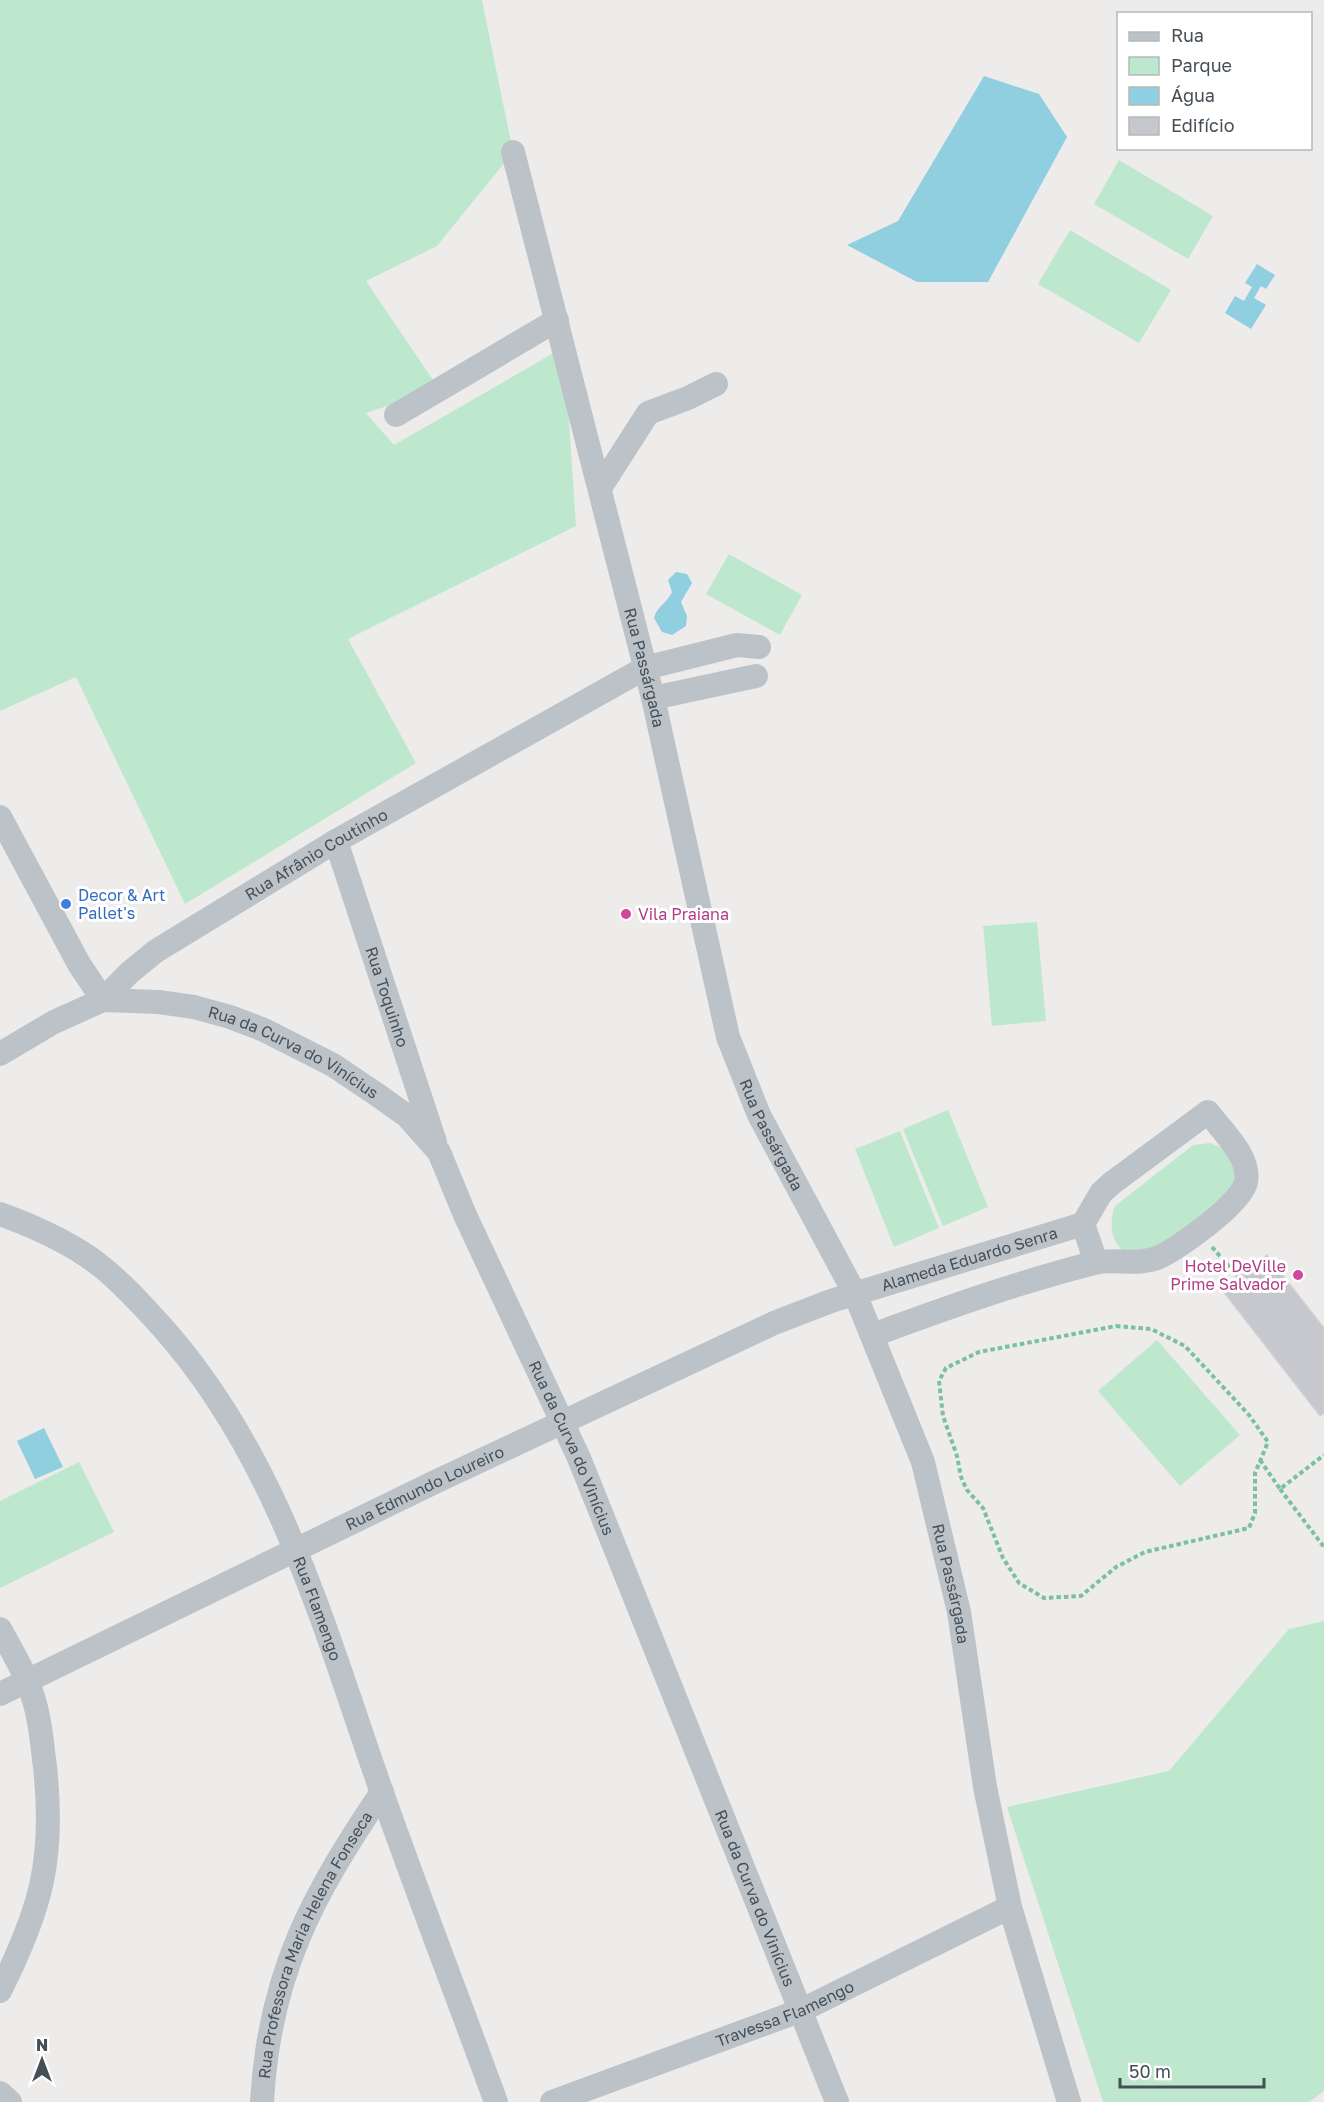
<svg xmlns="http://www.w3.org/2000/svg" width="1324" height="2102" viewBox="0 0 1324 2102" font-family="'Golos Text',sans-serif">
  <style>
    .green { fill: #bee8ce }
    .water { fill: #90cfe0 }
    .building { fill: #c7c8ce; stroke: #d0d2d6; stroke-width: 1.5 }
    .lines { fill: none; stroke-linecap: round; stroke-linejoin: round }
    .path { stroke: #7ac19f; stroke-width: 4; stroke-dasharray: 4.5 3; stroke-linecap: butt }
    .minor { stroke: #bbc3c9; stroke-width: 24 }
    .shop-dot { fill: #3f7fe0; stroke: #fff; stroke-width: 2 }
    .hotel-dot { fill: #d1479c; stroke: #fff; stroke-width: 2 }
    .labels { text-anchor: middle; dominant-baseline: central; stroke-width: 6; stroke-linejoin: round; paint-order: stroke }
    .street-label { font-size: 16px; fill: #464f56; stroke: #fff }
    .shop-label { font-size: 16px; fill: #366cbe; stroke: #fff; text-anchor: start }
    .hotel-label { font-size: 16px; fill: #b23c85; stroke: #fff; text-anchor: start }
  </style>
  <rect width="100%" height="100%" fill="#eeebeb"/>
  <g class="green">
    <polygon points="0,0 482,0 513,152 437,246 366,281 439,389 366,413 394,445 564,347 576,526 348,639 416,763 185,904 76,677 0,711"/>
    <polygon points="1119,160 1213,216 1188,259 1094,204"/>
    <polygon points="1070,230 1171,290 1139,343 1038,284"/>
    <polygon points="729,554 802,595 780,635 706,594"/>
    <polygon points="1037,922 1046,1021 992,1026 983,926"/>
    <polygon points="948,1110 988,1207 943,1226 903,1129"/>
    <polygon points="900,1131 939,1228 894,1247 855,1149"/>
    <path d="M1210,1143L1223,1148L1242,1180L1158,1256C1150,1255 1141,1256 1133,1255C1111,1250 1108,1223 1115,1206L1193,1145Z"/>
    <polygon points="1157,1340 1240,1435 1180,1486 1098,1391"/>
    <polygon points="79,1462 114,1532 0,1588 0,1501"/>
    <polygon points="1324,1621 1324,2091 1309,2102 1103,2102 1007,1807 1169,1771 1289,1629"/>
  </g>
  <g class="water">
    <polygon points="984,76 1039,94 1067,137 988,282 917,282 847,245 898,221"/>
    <polygon points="1257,264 1275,275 1266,289 1261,286 1254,298 1266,305 1251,329 1225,313 1235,296 1244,301 1252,287 1245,283"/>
    <path d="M676,572L687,574L692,583L681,602L687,616L686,626L672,635L662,632L654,618C657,606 667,603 672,592L668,580Z"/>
    <polygon points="44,1428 63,1467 35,1479 17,1441"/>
  </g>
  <polygon class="building" points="1267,1255 1324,1328 1324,1413 1320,1416 1222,1290"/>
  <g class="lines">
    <g class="path">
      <polyline points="1212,1247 1238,1277"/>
      <polygon points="1116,1326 1151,1329 1185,1346 1249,1415 1268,1442 1255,1473 1255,1513 1249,1528 1145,1552 1116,1567 1081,1596 1044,1598 1019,1583 1003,1558 983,1508 967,1490 961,1477 957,1456 943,1416 939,1381 946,1368 979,1352"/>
      <polyline points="1260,1460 1280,1489 1324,1455"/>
      <polyline points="1280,1489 1324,1547"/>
    </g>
    <g class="minor">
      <path id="s1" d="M513,152L653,698L728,1037L759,1115L855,1294L923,1462L959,1612L985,1787L1010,1907L1069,2102"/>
      <polyline points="396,415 557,320"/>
      <polyline points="600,488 648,413 688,398 716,384"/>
      <polyline points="653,698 756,676"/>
      <polyline points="0,817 79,964 103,1000"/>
      <path id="s2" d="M336,841L435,1142"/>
      <path id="s3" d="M103,1000L158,1002L194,1007L230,1017L264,1030L333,1065L379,1096L407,1116L439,1152L465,1215L579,1458L837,2102"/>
      <path id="s4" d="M0,1054L54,1022L103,1000L129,973L156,951L336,841L645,668L737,645L759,647"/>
      <path id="s5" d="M0,1214C36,1227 72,1243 102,1267C124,1285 143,1306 162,1327C279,1458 324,1628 381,1790C418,1895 458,1998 496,2102"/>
      <path d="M873,1335C946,1308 1019,1282 1094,1263C1115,1258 1137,1266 1157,1258C1177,1250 1242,1203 1246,1182C1251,1157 1222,1131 1208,1112L1112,1183L1101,1193L1083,1224L1096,1262"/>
      <path d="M0,1629C13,1653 28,1677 35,1704C41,1724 42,1746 45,1767C55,1859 41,1909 0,1991"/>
      <path id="s6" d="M0,1694L435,1482L774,1323L831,1301L1083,1224"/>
      <polyline points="0,2093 10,2102"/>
      <path id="s7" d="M262,2102C269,1974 312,1896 382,1792"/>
      <path id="s8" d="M552,2102L802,2010L1010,1907"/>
    </g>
  </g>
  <circle class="shop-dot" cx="66" cy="904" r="6"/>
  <g class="hotel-dot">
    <circle cx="626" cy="914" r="6"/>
    <circle cx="1298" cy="1275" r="6"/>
  </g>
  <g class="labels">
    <g class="street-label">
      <text stroke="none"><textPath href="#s1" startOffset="532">Rua Passárgada</textPath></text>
      <text stroke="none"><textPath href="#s4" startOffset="376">Rua Afrânio Coutinho</textPath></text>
      <text stroke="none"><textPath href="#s2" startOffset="164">Rua Toquinho</textPath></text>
      <text stroke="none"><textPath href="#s3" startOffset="201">Rua da Curva do Vinícius</textPath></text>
      <text stroke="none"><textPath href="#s1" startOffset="1018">Rua Passárgada</textPath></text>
      <text stroke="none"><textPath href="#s6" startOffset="1064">Alameda Eduardo Senra</textPath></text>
      <text stroke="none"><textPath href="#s3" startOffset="705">Rua da Curva do Vinícius</textPath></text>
      <text stroke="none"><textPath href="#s6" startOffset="472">Rua Edmundo Loureiro</textPath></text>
      <text stroke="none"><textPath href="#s1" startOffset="1504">Rua Passárgada</textPath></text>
      <text stroke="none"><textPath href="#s5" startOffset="524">Rua Flamengo</textPath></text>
      <text stroke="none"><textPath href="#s3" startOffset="1191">Rua da Curva do Vinícius</textPath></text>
      <text stroke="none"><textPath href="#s7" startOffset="168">Rua Professora Maria Helena Fonseca</textPath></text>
      <text stroke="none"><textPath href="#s8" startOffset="249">Travessa Flamengo</textPath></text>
    </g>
    <g class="shop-label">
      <text x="78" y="895">Decor &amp; Art<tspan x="78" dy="18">Pallet's</tspan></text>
    </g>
    <g class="hotel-label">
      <text x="638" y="914">Vila Praiana</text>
      <text x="1286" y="1266" text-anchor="end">Hotel DeVille<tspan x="1286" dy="18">Prime Salvador</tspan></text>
    </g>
  </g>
  <rect x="1117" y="12" width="195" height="138" fill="#ffffff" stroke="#b5b9bb" stroke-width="1.5"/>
  <rect x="1129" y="32" width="30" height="9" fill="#bbc3c9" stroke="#b5b9bb" stroke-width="1.5"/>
  <text x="1171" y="42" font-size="18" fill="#464f56">Rua</text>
  <rect x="1129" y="57" width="30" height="18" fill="#bee8ce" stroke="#b5b9bb" stroke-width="1.5"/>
  <text x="1171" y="72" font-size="18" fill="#464f56">Parque</text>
  <rect x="1129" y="87" width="30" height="18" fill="#90cfe0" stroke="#b5b9bb" stroke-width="1.5"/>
  <text x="1171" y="102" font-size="18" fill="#464f56">Água</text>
  <rect x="1129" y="117" width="30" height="18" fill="#c7c8ce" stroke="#b5b9bb" stroke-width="1.5"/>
  <text x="1171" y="132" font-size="18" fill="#464f56">Edifício</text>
  <g transform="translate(42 2060)" stroke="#ffffff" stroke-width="4.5" paint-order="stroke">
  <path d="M0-4.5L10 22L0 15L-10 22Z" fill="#464f56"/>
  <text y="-9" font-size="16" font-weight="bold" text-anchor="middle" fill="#464f56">N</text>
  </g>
  <path d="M1120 2078v9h144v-9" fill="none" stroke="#464f56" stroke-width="3"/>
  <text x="1129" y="2078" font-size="18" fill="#464f56" stroke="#ffffff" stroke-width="4.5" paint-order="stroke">50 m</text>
</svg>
